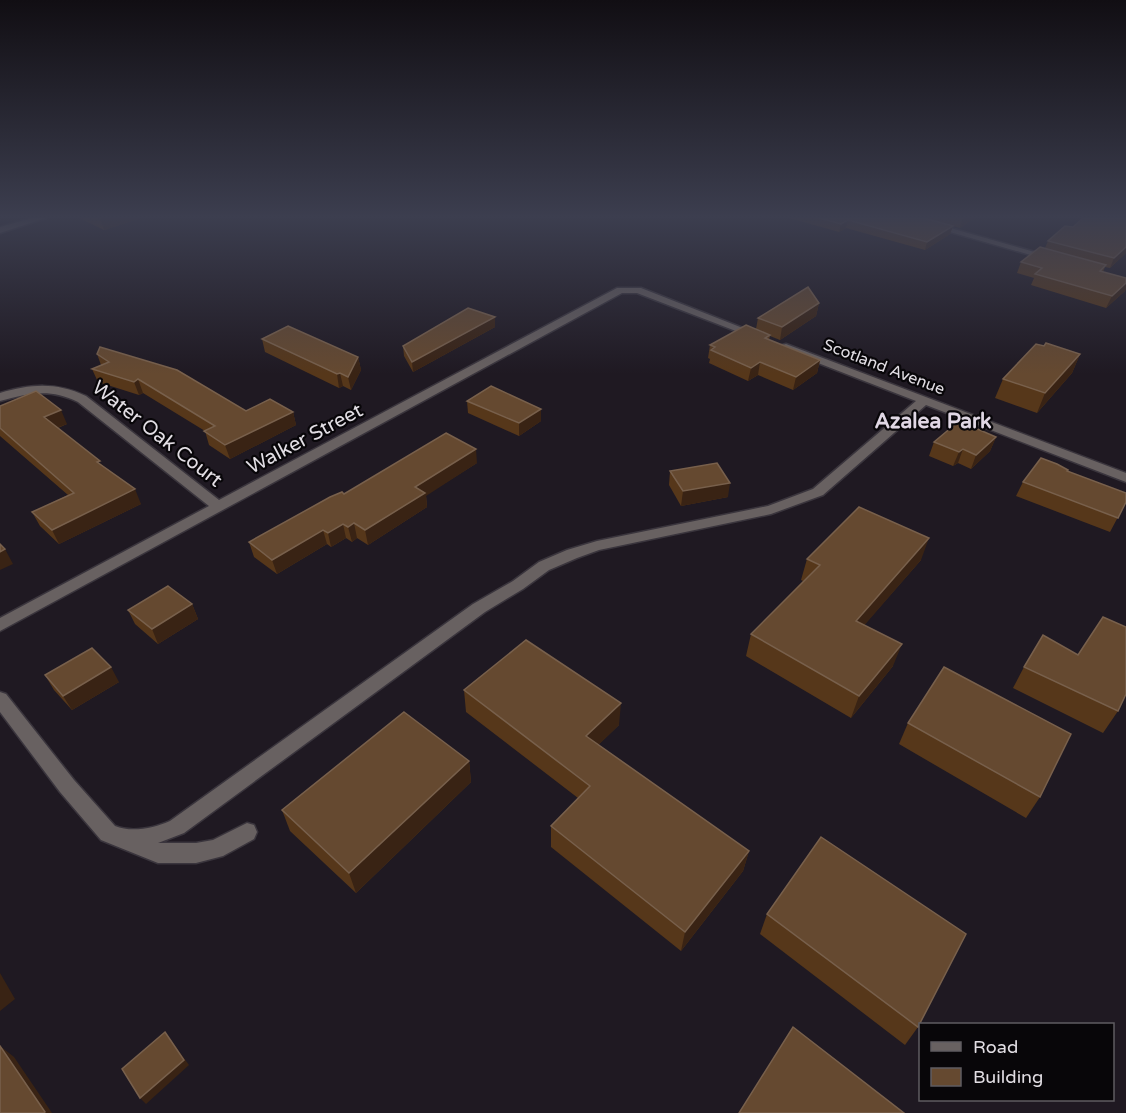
<svg xmlns="http://www.w3.org/2000/svg" width="1126" height="1113" viewBox="0 0 1126 1113" font-family="'Varela Round',sans-serif">
  <style>
    .lines { fill: none; stroke-linecap: round; stroke-linejoin: round }
    .minor-casing { stroke: #3a353d; stroke-width: 3 }
    .minor { fill: #686161; fill-rule: evenodd }
    .wall { fill: #56371a }
    .shaded-wall { fill: #392314 }
    .building { fill: #654930; stroke: #78604c; stroke-width: 1.5 }
    .labels { text-anchor: middle; dominant-baseline: central; stroke-width: 4.5; stroke-linejoin: round; paint-order: stroke }
    .far-street-label { font-size: 16px; fill: #e2dee4; stroke: #080609 }
    .street-label { font-size: 20px; fill: #e2dee4; stroke: #080609 }
    .neighbourhood-label { font-size: 21px; font-weight: bold; fill: #e0d7e4; stroke: #080609 }
  </style>
  <rect width="100%" height="100%" fill="#1f1922"/>
  <g class="lines">
    <g class="minor-casing">
      <g id="minor">
        <polygon points="32,218 46,218 0,233 0,227"/>
        <polygon points="901,218 915,218 1056,258 1048,260"/>
        <path d="M617,288H641L763,336L758,339L754,338L637,293H622L0,631V618L209,506L78,402C50,388 29,393 0,401V393C31,384 56,382 86,396L219,500Z"/>
        <path d="M786,344L1126,473V482L926,405L823,495L771,514L599,550L577,558L549,570L523,589L485,612L184,833L158,843H196L213,840L247,823L254,825L257,832L254,839L223,856L196,863H158L101,840L60,792L0,712V692L6,694L74,780L115,826C132,833 154,828 170,821L473,604L513,581L539,562L567,550L597,541L768,506L813,489L916,401L782,349V345Z"/>
      </g>
    </g>
    <use href="#minor" class="minor"/>
  </g>
  <g class="wall">
    <polygon points="79,218 141,218 104,230"/>
    <polygon points="789,218 924,218 953,226 950,234 925,250 846,228 839,232"/>
    <polygon points="924,218 975,218 960,228"/>
    <polygon points="1126,218 1126,253 1110,268 1105,267 1103,272 1126,278 1126,288 1125,291 1106,308 1031,285 1034,278 1017,273 1021,262 1045,248 1048,241 1073,227"/>
    <polygon points="819,303 816,316 780,340 770,336 769,340 820,360 817,373 793,390 758,375 748,381 709,363 710,359 708,358 710,345 756,329 758,318"/>
    <polygon points="495,317 495,327 413,372 404,356 403,346"/>
    <polygon points="262,339 358,357 361,370 351,390 343,386 339,388 265,352"/>
    <polygon points="1044,346 1080,354 1072,373 1037,413 995,398 1003,379"/>
    <polygon points="97,354 246,411 293,412 296,425 230,459 209,445 205,431 143,393 139,395 98,382 92,369 101,365"/>
    <polygon points="467,401 541,409 541,421 519,436 468,413"/>
    <polygon points="0,406 67,424 58,428 102,465 141,504 59,544 40,526 32,512 68,495 0,436"/>
    <polygon points="996,437 990,451 971,469 958,463 953,466 929,456 934,442"/>
    <polygon points="477,463 426,495 427,507 368,545 357,538 352,542 346,538 331,547 327,544 277,574 254,557 249,542 344,494"/>
    <polygon points="670,471 728,497 681,506 669,485"/>
    <polygon points="1068,471 1126,502 1110,532 1016,496 1023,482"/>
    <polygon points="807,559 921,560 864,625 893,666 851,718 746,656 751,634 803,581 801,580"/>
    <polygon points="192,604 198,619 158,644 135,624 128,610"/>
    <polygon points="1024,667 1118,711 1103,733 1013,688"/>
    <polygon points="45,675 119,682 72,710 54,690"/>
    <polygon points="464,690 619,725 598,745 749,851 743,871 681,951 551,847 551,826 578,798 466,712"/>
    <polygon points="908,723 1040,797 1026,818 899,744"/>
    <polygon points="469,761 471,782 356,893 290,831 282,810"/>
    <polygon points="767,914 918,1027 905,1045 760,934"/>
  </g>
  <g class="shaded-wall">
    <polygon points="102,218 141,218 104,230 100,219"/>
    <polygon points="965,218 975,218 960,228 962,220"/>
    <polygon points="848,220 846,228 839,232 841,224"/>
    <polygon points="953,226 950,234 925,250 927,242"/>
    <polygon points="1126,247 1126,253 1110,268 1114,258"/>
    <polygon points="1126,283 1126,288 1125,291 1106,308 1112,296"/>
    <polygon points="819,303 816,316 780,340 782,327"/>
    <polygon points="495,317 495,327 413,372 412,362"/>
    <polygon points="1080,354 1072,373 1037,413 1045,393"/>
    <polygon points="358,357 361,370 351,390 348,377"/>
    <polygon points="820,360 817,373 793,390 796,377"/>
    <polygon points="760,362 758,375 748,381 751,368"/>
    <polygon points="340,373 343,386 339,388 337,374"/>
    <polygon points="138,379 143,393 139,395 134,382"/>
    <polygon points="541,409 541,421 519,436 519,423"/>
    <polygon points="61,410 67,424 51,430 44,417"/>
    <polygon points="293,412 296,425 230,459 225,445"/>
    <polygon points="996,437 990,451 971,469 976,455"/>
    <polygon points="476,449 477,463 426,496 427,507 368,545 365,530 415,487"/>
    <polygon points="963,449 958,463 953,466 959,452"/>
    <polygon points="730,483 728,497 681,506 683,491"/>
    <polygon points="135,489 141,504 59,544 52,530"/>
    <polygon points="354,523 357,538 352,542 348,527"/>
    <polygon points="343,524 346,538 331,547 328,533"/>
    <polygon points="323,530 327,544 277,574 272,560"/>
    <polygon points="929,538 921,560 849,643 856,621"/>
    <polygon points="5,549 13,564 0,570 0,552"/>
    <polygon points="192,604 198,619 158,644 152,629"/>
    <polygon points="902,644 893,666 851,718 859,696"/>
    <polygon points="111,667 119,682 72,710 63,696"/>
    <polygon points="621,703 619,725 585,758 586,736"/>
    <polygon points="469,761 471,782 356,893 349,873"/>
    <polygon points="749,851 743,871 681,951 685,932"/>
    <polygon points="0,973 15,999 0,1011"/>
    <polygon points="165,1032 189,1065 146,1104 140,1098"/>
    <polygon points="0,1046 14,1057 52,1113 44,1113"/>
  </g>
  <g class="building">
    <polygon points="819,218 924,218 953,226 927,242 848,220 841,224"/>
    <polygon points="1083,218 1126,218 1126,247 1114,258 1048,241 1065,226 1073,227"/>
    <polygon points="1040,247 1106,265 1100,271 1126,278 1126,283 1112,296 1035,274 1042,268 1021,262"/>
    <polygon points="808,287 819,303 782,327 758,318"/>
    <polygon points="468,308 495,317 412,362 403,346"/>
    <polygon points="746,325 770,335 765,338 820,360 796,377 760,362 751,368 711,350 715,347 710,345"/>
    <polygon points="288,326 358,357 348,377 340,373 337,374 262,339"/>
    <polygon points="1046,343 1080,354 1045,393 1003,379 1036,344 1044,346"/>
    <polygon points="100,347 177,370 246,411 270,399 293,412 225,445 204,431 215,426 138,379 134,382 92,369 109,362 97,354"/>
    <polygon points="491,386 541,409 519,423 467,401"/>
    <polygon points="36,391 61,410 44,417 100,461 97,462 135,489 52,530 32,512 74,493 0,428 0,406"/>
    <polygon points="959,421 996,437 976,455 963,449 959,452 934,442"/>
    <polygon points="446,433 476,449 415,487 425,493 365,530 354,523 348,527 343,524 328,533 323,530 272,560 249,542 330,497 342,492 344,494"/>
    <polygon points="1041,458 1057,464 1068,470 1067,471 1126,493 1126,502 1118,518 1023,482"/>
    <polygon points="717,463 730,483 683,491 670,471"/>
    <polygon points="859,507 929,538 856,621 902,644 859,696 751,634 820,565 807,559"/>
    <polygon points="0,544 5,549 0,552"/>
    <polygon points="168,586 192,604 152,629 128,610"/>
    <polygon points="1103,617 1126,627 1126,694 1118,711 1024,667 1043,635 1078,655"/>
    <polygon points="526,640 621,703 586,736 749,851 685,932 551,826 590,786 464,690"/>
    <polygon points="92,648 111,667 63,696 45,675"/>
    <polygon points="944,667 1071,734 1040,797 908,723"/>
    <polygon points="404,712 469,761 349,873 282,810"/>
    <polygon points="821,837 966,934 918,1027 767,914"/>
    <polygon points="793,1027 904,1113 739,1113"/>
    <polygon points="165,1032 184,1060 140,1098 122,1069"/>
    <polygon points="0,1046 45,1112 44,1113 0,1113"/>
  </g>
  <linearGradient id="sky" x2="0" y2="1"><stop stop-color="#110e13"/><stop offset="0.58" stop-color="#3c3e4f"/><stop offset="1" stop-color="#3c3e4f" stop-opacity="0"/></linearGradient>
  <rect width="1126" height="374" fill="url(#sky)"/>
  <g class="labels">
    <g class="far-street-label">
      <text transform="translate(884 367) rotate(21)">Scotland Avenue</text>
    </g>
    <g class="street-label">
      <text transform="translate(157 434) rotate(38)">Water Oak Court</text>
      <text transform="translate(305 439) rotate(-28)">Walker Street</text>
    </g>
    <g class="neighbourhood-label">
      <text x="933" y="421">Azalea Park</text>
    </g>
  </g>
  <rect x="919" y="1023" width="195" height="78" fill="#080609" stroke="#5f5c61" stroke-width="1.5"/>
  <rect x="931" y="1042" width="30" height="9" fill="#686161" stroke="#5f5c61" stroke-width="1.5"/>
  <text x="973" y="1053" font-size="18" fill="#e2dee4">Road</text>
  <rect x="931" y="1068" width="30" height="18" fill="#654930" stroke="#5f5c61" stroke-width="1.5"/>
  <text x="973" y="1083" font-size="18" fill="#e2dee4">Building</text>
</svg>
